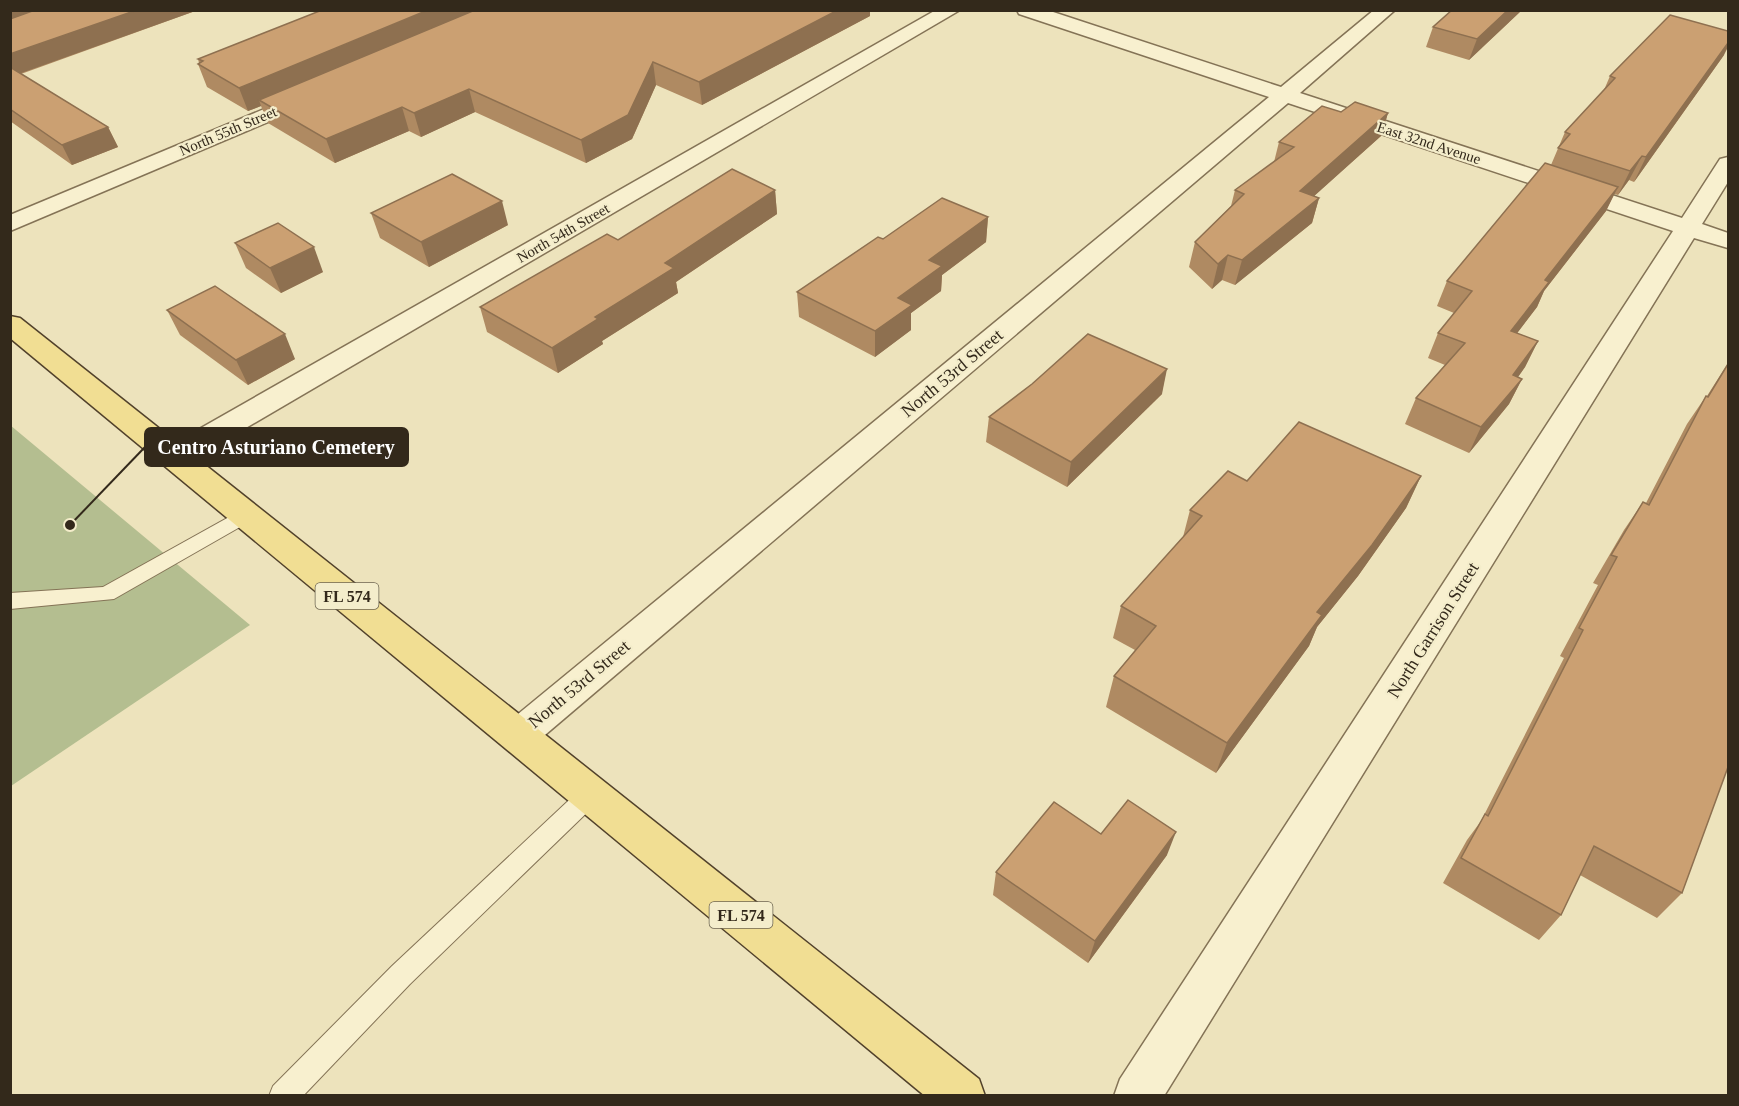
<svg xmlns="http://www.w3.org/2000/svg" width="1739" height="1106" viewBox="0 0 1739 1106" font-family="'Times New Roman',serif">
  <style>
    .cemetery { fill: #b4be90 }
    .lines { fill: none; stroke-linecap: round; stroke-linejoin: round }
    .lane-casing { stroke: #847356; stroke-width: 2 }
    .street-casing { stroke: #847356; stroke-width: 3 }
    .primary-casing { stroke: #51412b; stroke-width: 3 }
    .lane { fill: #f8f0cf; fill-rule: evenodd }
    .street { fill: #f8f0cf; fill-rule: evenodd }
    .primary { fill: #f1de93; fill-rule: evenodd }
    .wall { fill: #af8a62 }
    .shaded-wall { fill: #8e7050 }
    .building { fill: #cba072; stroke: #8e7050; stroke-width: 1.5 }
    .labels { text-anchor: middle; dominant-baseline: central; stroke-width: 4.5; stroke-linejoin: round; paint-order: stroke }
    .far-street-label { font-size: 15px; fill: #33291b; stroke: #f4edcb }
    .shield { fill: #f4edcb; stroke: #6d6450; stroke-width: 1.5 }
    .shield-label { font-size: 16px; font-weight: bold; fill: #33291b }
    .street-label { font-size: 18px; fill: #33291b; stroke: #f4edcb }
    .leader { fill: none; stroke: #33291b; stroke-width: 2 }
    .callout-dot { fill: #33291b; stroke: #f4edcb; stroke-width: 2 }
    .callout { fill: #33291b; stroke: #33291b; stroke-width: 2 }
    .callout-label { font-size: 20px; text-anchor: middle; font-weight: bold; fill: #fff }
  </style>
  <rect width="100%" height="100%" fill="#ede3bc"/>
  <polygon class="cemetery" points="10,425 250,625 11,786 10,786"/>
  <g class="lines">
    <g class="lane-casing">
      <g id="lane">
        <polygon points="247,507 254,509 256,514 254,519 114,599 10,609 10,593 103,587"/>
        <polygon points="591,784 599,787 603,794 599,801 410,984 303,1096 269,1096 273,1086 392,966 583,787"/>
      </g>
    </g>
    <g class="street-casing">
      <g id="street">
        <polygon points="936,10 960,10 186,463 175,466 164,463 160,456 164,449"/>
        <polygon points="1017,10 1047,10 1281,87 1374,10 1395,10 1300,93 1682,218 1720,159 1728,157 1728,182 1702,224 1728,233 1728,248 1694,238 1164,1096 1114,1096 1120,1079 1673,231 1288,103 532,746 519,751 506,746 500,735 506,724 1269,97 1019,14"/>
        <polygon points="305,92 313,93 316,98 313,103 10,231 10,215"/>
      </g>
    </g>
    <g class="primary-casing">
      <polygon id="primary" points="10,316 20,318 979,1079 985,1096 925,1096 10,338"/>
    </g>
    <use href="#lane" class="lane"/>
    <use href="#street" class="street"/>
    <use href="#primary" class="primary"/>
  </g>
  <g class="wall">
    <polygon points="10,10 198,10 21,74 108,127 118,147 72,165 10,121"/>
    <polygon points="870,10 870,16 702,105 656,85 632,139 586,163 475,112 421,137 409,131 335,163 268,123 261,106 248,111 207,87 198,64 199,63 198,59"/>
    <polygon points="1452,10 1522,10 1469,60 1426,47 1433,27"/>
    <polygon points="1724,55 1634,182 1629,180 1618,195 1614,194 1606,211 1544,291 1537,307 1517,333 1538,341 1525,367 1518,377 1522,379 1509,404 1469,453 1405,424 1416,398 1445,365 1428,358 1438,333 1454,313 1437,306 1447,281 1551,165 1565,132 1604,90 1610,76"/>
    <polygon points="1341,112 1388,113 1381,136 1314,196 1319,198 1312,223 1235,285 1222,280 1212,289 1189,267 1195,242 1231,206 1235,190 1274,162 1279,142"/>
    <polygon points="775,190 777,214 676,282 678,293 602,341 603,344 558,373 487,332 480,307 618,240"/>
    <polygon points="371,213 508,225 429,267 380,238"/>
    <polygon points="988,217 986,242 942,275 941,291 911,313 911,330 875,357 799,317 797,292 883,239"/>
    <polygon points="235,243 323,272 281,293 246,268"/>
    <polygon points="167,310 295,359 248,385 180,335"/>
    <polygon points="1728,363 1728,767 1682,893 1657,918 1580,875 1561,915 1539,940 1443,883 1467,840 1481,821 1564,658 1560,656 1598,585 1593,583 1624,530 1643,502 1646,503 1687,424 1706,396 1707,396"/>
    <polygon points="1032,384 1162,394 1067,487 986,442 989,417"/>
    <polygon points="1421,476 1406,508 1358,576 1317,627 1309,646 1216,773 1106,707 1114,676 1135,650 1113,638 1121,606 1183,537 1190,510"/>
    <polygon points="1101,834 1167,855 1088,963 993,895 996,872"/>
  </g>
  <g class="shaded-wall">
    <polygon points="10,10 47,10 10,23"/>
    <polygon points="137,10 198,10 10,77 10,54"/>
    <polygon points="428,10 486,10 259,100 261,106 248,111 239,88"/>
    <polygon points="838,10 870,10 870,16 702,105 699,82"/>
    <polygon points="1508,10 1522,10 1469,60 1477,39"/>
    <polygon points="1728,43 1728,47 1724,55 1634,182 1646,157"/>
    <polygon points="653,62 656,85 632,139 586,163 581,140"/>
    <polygon points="469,89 475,112 421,137 414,113"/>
    <polygon points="402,107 409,131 335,163 326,139"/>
    <polygon points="1388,113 1381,136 1293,215 1300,191"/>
    <polygon points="108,127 118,147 72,165 62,145"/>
    <polygon points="1642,156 1629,180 1618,195 1630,171"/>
    <polygon points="1618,187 1606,211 1544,291 1537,307 1499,357 1511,331 1545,280"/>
    <polygon points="775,190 777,214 676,282 678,293 602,341 603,344 558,373 552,348 595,317 665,263"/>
    <polygon points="1319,198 1312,223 1235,285 1242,260"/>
    <polygon points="502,201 508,225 429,267 421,242"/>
    <polygon points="988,217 986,242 942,275 941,291 911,313 911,330 875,357 875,331 898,298 929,260"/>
    <polygon points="314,247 323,272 281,293 270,268"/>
    <polygon points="1228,255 1222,280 1212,289 1218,264"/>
    <polygon points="285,334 295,359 248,385 236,360"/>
    <polygon points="1538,341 1525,367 1501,401 1513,375"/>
    <polygon points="1167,369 1162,394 1067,487 1071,462"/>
    <polygon points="1522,379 1509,404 1469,453 1481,427"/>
    <polygon points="1421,476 1406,508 1358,576 1317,627 1309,646 1216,773 1227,743 1317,612"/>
    <polygon points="1176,832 1167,855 1088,963 1095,941"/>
  </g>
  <g class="building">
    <polygon points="35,10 137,10 10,54 10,19"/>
    <polygon points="322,10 428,10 239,88 198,64 203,61 198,59"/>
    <polygon points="475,10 838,10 699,82 653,62 628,115 581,140 469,89 414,113 402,107 326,139 259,100"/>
    <polygon points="1452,10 1508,10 1477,39 1433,27"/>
    <polygon points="1670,15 1728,31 1728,43 1646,157 1642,156 1630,171 1558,148 1570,134 1565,132 1615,78 1610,76"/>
    <polygon points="10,67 108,127 62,145 10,109"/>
    <polygon points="1355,102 1388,113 1300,191 1319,198 1242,260 1228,255 1218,264 1195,242 1244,194 1235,190 1294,147 1279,142 1322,106 1341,112"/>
    <polygon points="1545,163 1618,187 1545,280 1549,282 1511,331 1538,341 1513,375 1522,379 1481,427 1416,398 1465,343 1438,333 1472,291 1447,281"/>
    <polygon points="732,169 775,190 665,263 674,268 595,317 598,319 552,348 480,307 607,234 618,240"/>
    <polygon points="452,174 502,201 421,242 371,213"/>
    <polygon points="942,198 988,217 929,260 942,266 898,298 912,305 875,331 797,292 878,237 883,239"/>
    <polygon points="278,223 314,247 270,268 235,243"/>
    <polygon points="215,286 285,334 236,360 167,310"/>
    <polygon points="1088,334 1167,369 1071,462 989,417 1032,384"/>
    <polygon points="1728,364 1728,767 1682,893 1594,846 1561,915 1461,858 1485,814 1488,816 1583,630 1579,628 1617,557 1611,555 1643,502 1649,505 1706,396 1708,397"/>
    <polygon points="1299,422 1421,476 1372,545 1317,612 1322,615 1227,743 1114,676 1156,626 1121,606 1202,516 1190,510 1228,471 1247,481"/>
    <polygon points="1128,800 1176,832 1095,941 996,872 1054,802 1101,834"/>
  </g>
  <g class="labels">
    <g class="far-street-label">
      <text transform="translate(228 131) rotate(-23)">North 55th Street</text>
      <text transform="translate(1429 143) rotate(18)">East 32nd Avenue</text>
      <text transform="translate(563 233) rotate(-30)">North 54th Street</text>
    </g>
    <g class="shield">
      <rect x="315.5" y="583" width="63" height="26" rx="4.5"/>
      <rect x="709.5" y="902" width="63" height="26" rx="4.5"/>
    </g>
    <g class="shield-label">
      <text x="347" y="596">FL 574</text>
      <text x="741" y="915">FL 574</text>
    </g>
    <g class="street-label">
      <text transform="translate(952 373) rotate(-40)">North 53rd Street</text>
      <text transform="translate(1433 630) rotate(-58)">North Garrison Street</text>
      <text transform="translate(579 684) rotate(-40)">North 53rd Street</text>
    </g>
  </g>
  <path class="leader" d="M70 525L145 447"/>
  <circle class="callout-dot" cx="70" cy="525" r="6"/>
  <rect class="callout" x="145" y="428" width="263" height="38" rx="6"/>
  <g class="callout-label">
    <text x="276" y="454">Centro Asturiano Cemetery</text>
  </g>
  <rect width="1739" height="1106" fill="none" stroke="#33291b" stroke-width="24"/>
</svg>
